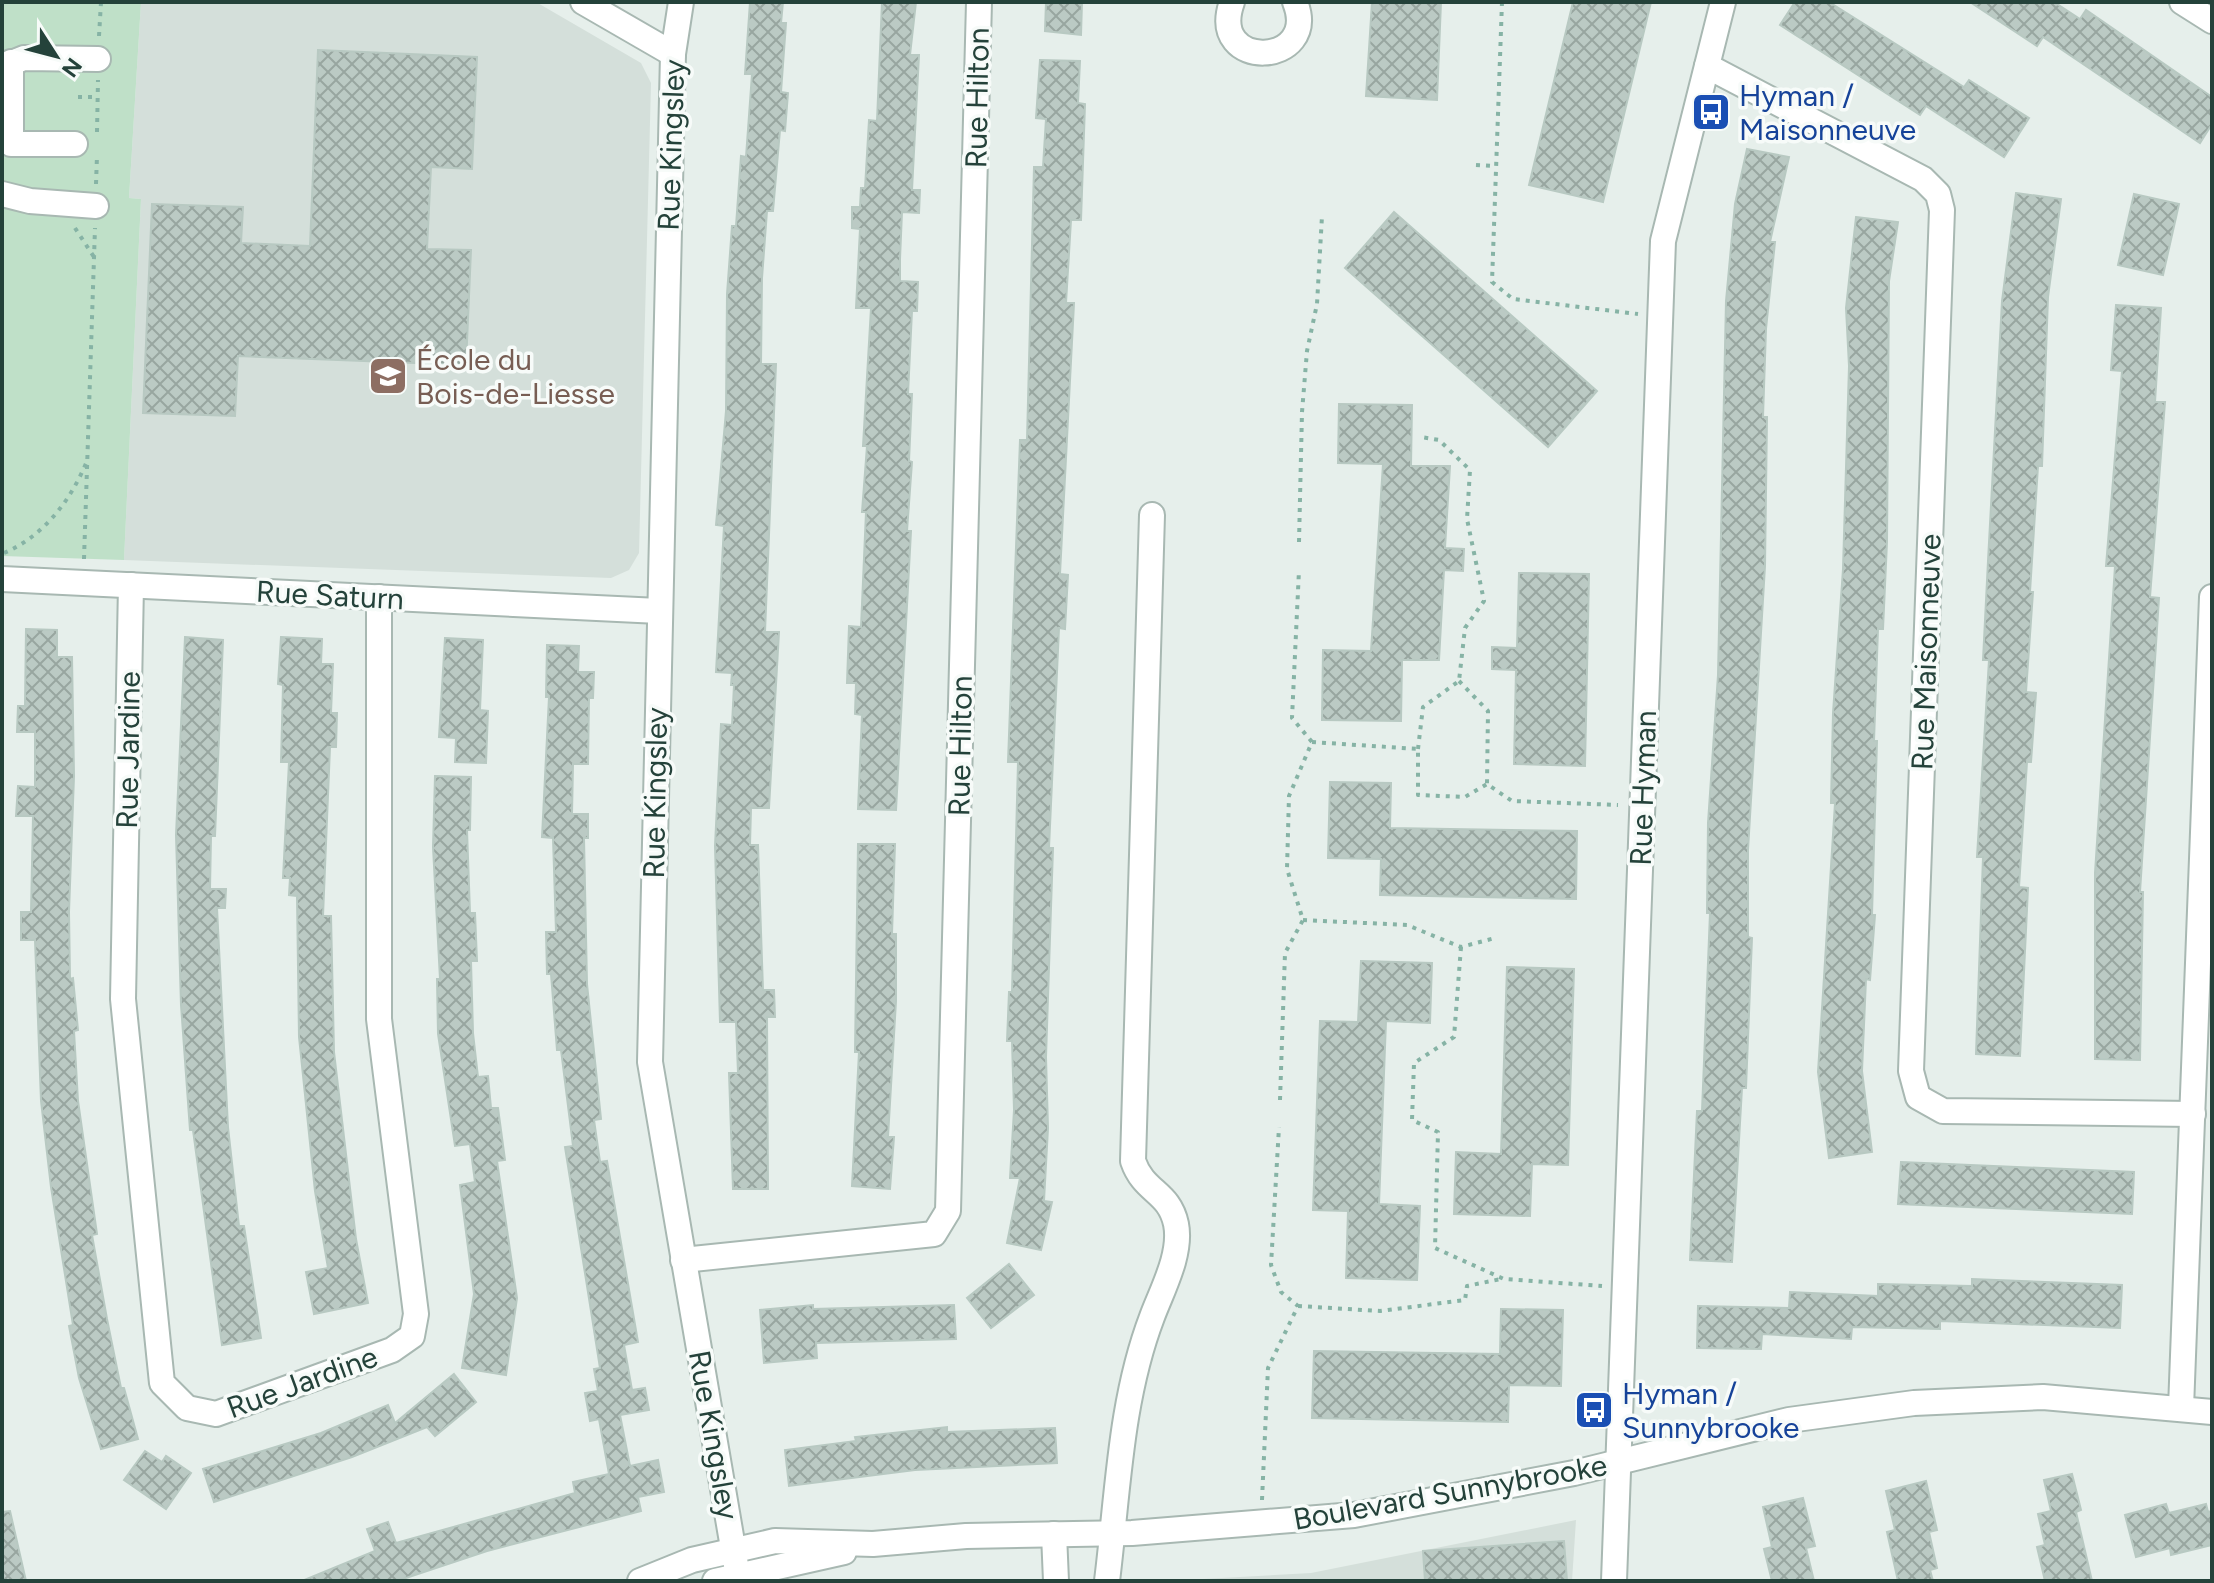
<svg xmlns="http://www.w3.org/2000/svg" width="2214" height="1583" viewBox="0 0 2214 1583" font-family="Figtree,sans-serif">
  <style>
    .built { fill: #d4dfda }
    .park { fill: #bfe0c8 }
    .building { fill: url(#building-cross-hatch); stroke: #b8c9c2; stroke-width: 2 }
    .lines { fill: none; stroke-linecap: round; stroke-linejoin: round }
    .minor-casing { stroke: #a8b8b2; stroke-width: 28 }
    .path { stroke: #86b3a5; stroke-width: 4; stroke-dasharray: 4 6; stroke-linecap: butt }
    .minor { stroke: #fff; stroke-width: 24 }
    .labels { text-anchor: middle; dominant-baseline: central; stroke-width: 7; stroke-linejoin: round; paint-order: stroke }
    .transit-label { font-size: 30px; fill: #164399; stroke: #f7fbf9; text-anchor: start }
    .street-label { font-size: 30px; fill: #24423a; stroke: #f7fbf9 }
    .education-label { font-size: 30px; fill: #785e54; stroke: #f7fbf9; text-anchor: start }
  </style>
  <defs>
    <pattern id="building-cross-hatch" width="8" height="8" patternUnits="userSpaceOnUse" patternTransform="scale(2)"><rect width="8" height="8" fill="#bbcac4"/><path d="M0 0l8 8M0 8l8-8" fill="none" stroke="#98a6a0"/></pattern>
  </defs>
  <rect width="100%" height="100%" fill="#e6efeb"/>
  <g class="built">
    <polygon points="141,2 536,2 641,63 651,83 639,553 629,570 611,578 124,560 141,199 129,198"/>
    <polygon points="1576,1520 1572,1581 1166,1581 1311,1573"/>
  </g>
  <polygon class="park" points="2,2 141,2 129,198 141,199 124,560 2,556"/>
  <g class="building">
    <polygon points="750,2 783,2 781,23 786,23 781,92 788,93 785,131 780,130 773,211 767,211 762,278 761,364 776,364 765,632 779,632 775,702 769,808 751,808 750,845 758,845 763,990 774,990 775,1017 767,1017 768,1189 733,1189 729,1073 738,1073 736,1022 720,1022 715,846 721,724 732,725 734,685 731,685 732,673 716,672 724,526 716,525 726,411 727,294 732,226 736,226 741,156 746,157 752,74 745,74"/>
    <polygon points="882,2 916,2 910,55 919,55 912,190 920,190 919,213 902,212 900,259 900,281 918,282 917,311 912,311 908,394 912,394 909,461 912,462 907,531 911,531 896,810 858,809 862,715 855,714 856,683 847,683 849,626 861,627 866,512 862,512 867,446 863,446 871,308 856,308 860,229 852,228 852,207 860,207 861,188 865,188 869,120 877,121"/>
    <polygon points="1046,2 1082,2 1081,35 1045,31"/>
    <polygon points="1372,2 1441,2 1437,100 1366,96"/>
    <polygon points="1573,2 1651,2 1603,202 1529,185"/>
    <polygon points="1795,2 1829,2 1964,87 1969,80 2029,118 2004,157 1926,106 1920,115 1780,25"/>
    <polygon points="1970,2 2054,2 2080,19 2086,10 2212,97 2212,124 2200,143 2043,37 2037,46"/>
    <polygon points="318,50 477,57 472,169 431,167 427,249 471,250 466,365 238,356 235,416 143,413 152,204 243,207 241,243 310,246"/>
    <polygon points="1040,60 1080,61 1078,103 1085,104 1081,220 1071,220 1066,303 1074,303 1060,574 1068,575 1065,629 1059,628 1049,848 1053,848 1046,1057 1048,1128 1044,1201 1052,1202 1041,1250 1007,1243 1020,1178 1010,1178 1014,1110 1012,1041 1007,1041 1009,992 1012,992 1018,762 1008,762 1020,440 1027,440 1034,167 1043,167 1046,119 1036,118"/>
    <polygon points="1747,149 1789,157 1770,242 1775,242 1766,329 1763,417 1767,417 1765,566 1748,850 1748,937 1752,938 1746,1088 1742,1088 1732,1262 1690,1260 1697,1111 1702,1111 1710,913 1707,913 1708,823 1718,675 1726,301 1735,204"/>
    <polygon points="2016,193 2061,199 2048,297 2042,466 2038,466 2030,592 2033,592 2026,692 2036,693 2031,762 2027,762 2019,887 2028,888 2020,1056 1976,1054 1983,857 1977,857 1989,660 1983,660 1988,561 2002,301"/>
    <polygon points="2134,194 2179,204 2163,275 2118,265"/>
    <polygon points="1394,212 1597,391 1548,447 1345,268"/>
    <polygon points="1856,217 1898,222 1889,281 1887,542 1883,629 1878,629 1874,741 1877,741 1872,915 1875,915 1870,980 1866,979 1862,1071 1872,1152 1829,1158 1818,1072 1835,803 1831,803 1833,713 1843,569 1849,366 1846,308"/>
    <polygon points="2116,305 2161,308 2155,402 2165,402 2150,597 2159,598 2140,892 2143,892 2140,1060 2095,1059 2095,873 2115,566 2106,566 2122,371 2111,370"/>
    <polygon points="1339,404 1412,405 1411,466 1450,466 1445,548 1464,549 1463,571 1444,570 1439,660 1402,660 1401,721 1322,720 1323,650 1371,651 1383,464 1338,463"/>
    <polygon points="1519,573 1589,574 1585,766 1514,764 1516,670 1492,669 1492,647 1517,648"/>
    <polygon points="26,629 57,630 57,657 72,657 74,776 69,912 70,979 73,978 78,1030 74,1031 78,1101 97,1234 92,1235 107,1319 121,1388 124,1388 138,1439 101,1449 79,1378 69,1326 73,1325 51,1187 41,1101 35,940 21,940 21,912 31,912 33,816 16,816 18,786 35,787 35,732 17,732 18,706 25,706"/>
    <polygon points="185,637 223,640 215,836 211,836 210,889 226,889 225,908 217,908 228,1127 239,1226 244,1226 261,1338 222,1345 193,1130 190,1130 181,1005 176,835"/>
    <polygon points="281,637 322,639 321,664 333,664 331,713 337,713 336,747 330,747 323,916 331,916 334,1052 356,1239 368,1303 314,1314 306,1272 328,1268 315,1191 299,1037 297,896 289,895 290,878 283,878 289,762 281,762 283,685 278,684"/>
    <polygon points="445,638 483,640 480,710 488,711 486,763 455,762 456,738 439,737"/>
    <polygon points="547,645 579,646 578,672 594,672 593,698 589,698 588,764 573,764 572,814 588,814 588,838 584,838 587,984 601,1119 594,1120 600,1162 607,1161 638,1342 624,1345 632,1390 645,1388 649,1410 620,1415 630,1466 658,1460 664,1492 638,1497 641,1511 487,1551 397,1581 302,1581 375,1551 367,1529 388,1522 396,1543 575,1493 573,1482 609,1474 599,1419 590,1421 585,1393 598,1391 594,1369 600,1368 565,1147 573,1146 561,1050 557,1050 551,974 547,974 546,932 556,932 553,838 542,837 549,697 546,697"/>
    <polygon points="435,776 471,777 470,830 467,830 470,913 475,913 477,961 471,961 473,1033 478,1077 488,1076 491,1108 498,1108 505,1160 497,1161 517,1298 506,1375 462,1368 474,1294 460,1185 475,1182 470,1144 455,1146 438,1034 437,979 440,979 433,847"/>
    <polygon points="1330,782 1391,783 1390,828 1577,831 1576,899 1380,895 1381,859 1328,858"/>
    <polygon points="858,844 895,844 892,934 896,934 896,1001 888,1137 894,1137 890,1189 852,1186 859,1052 855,1052"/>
    <polygon points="1361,961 1432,963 1430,1023 1386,1021 1379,1204 1420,1206 1417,1280 1346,1278 1348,1211 1313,1210 1320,1021 1358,1022"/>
    <polygon points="1507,967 1574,969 1568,1165 1532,1164 1530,1216 1454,1214 1456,1152 1501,1154"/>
    <polygon points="1901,1162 2134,1172 2132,1214 1898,1204"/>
    <polygon points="1009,1264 1034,1295 991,1328 967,1298"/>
    <polygon points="1972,1279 2122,1285 2120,1328 1940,1321 1940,1329 1852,1327 1851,1339 1762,1334 1761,1349 1697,1348 1698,1306 1789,1308 1790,1292 1878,1296 1878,1284 1972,1286"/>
    <polygon points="813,1305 813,1309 954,1305 956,1339 816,1343 817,1358 764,1363 760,1310"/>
    <polygon points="1501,1309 1563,1310 1561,1386 1509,1385 1508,1422 1312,1418 1314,1351 1500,1354"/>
    <polygon points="454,1374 476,1402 435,1436 427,1427 352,1457 214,1502 203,1469 321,1433 388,1405 395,1423"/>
    <polygon points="947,1427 947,1432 1055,1428 1057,1463 915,1470 789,1486 785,1450 856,1441 855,1437"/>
    <polygon points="145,1451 162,1462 166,1456 191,1473 166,1509 124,1480"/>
    <polygon points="2072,1474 2081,1510 2076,1512 2092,1581 2045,1581 2037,1547 2045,1545 2038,1514 2051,1511 2044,1480"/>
    <polygon points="1926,1481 1937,1530 1929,1532 1937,1568 1930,1570 1933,1581 1898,1581 1887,1532 1895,1530 1886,1491"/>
    <polygon points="1803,1498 1815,1546 1806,1548 1814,1581 1772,1581 1764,1549 1772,1547 1763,1507"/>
    <polygon points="2166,1504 2169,1513 2206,1504 2208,1512 2212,1511 2212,1545 2171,1555 2170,1548 2136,1557 2125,1515"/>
    <polygon points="10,1511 26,1581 2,1581 2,1512"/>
    <polygon points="1564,1541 1567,1581 1425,1581 1423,1551"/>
  </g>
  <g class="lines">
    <g class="minor-casing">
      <g id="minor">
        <polyline points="583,2 673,54"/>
        <polyline points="681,2 673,54 650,1062 738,1577"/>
        <path d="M1232,2C1207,72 1321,67 1295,2"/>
        <polyline points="2182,2 2212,21"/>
        <polyline points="11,62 11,144 75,144"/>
        <polyline points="1707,66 1923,179 1938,194 1942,210 1911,1071 1918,1097 1943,1111 2193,1114"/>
        <polyline points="2,67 24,58 98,59"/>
        <polyline points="2,194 30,201 96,206"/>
        <polyline points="2,579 659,611"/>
        <polyline points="131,585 123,999 162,1383 187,1408 216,1414 392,1350 412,1336 416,1314 379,1019 379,597"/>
        <polyline points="683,1260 934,1234 948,1211 979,2"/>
        <polyline points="2181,1408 2212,597"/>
        <polyline points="1054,1534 1056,1581"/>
        <polyline points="640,1581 692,1560 775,1541 873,1544 966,1536 1132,1533 1354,1515 1574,1473 1789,1420 1914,1403 2043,1397 2212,1412"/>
        <polyline points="715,1581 844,1552"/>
        <path d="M1107,1581C1118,1493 1120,1401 1152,1317C1162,1290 1182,1254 1176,1224C1169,1191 1144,1193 1133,1161L1152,515"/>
        <polyline points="1614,1581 1663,241 1723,2"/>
      </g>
    </g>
    <g class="path">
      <polyline points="1502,2 1492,282 1513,299 1638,314"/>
      <polyline points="99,36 101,2"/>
      <polyline points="78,97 98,97"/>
      <polyline points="97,132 98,80"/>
      <polyline points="1476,165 1495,166"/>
      <polyline points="96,184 97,156"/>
      <polyline points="75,228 94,257"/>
      <polyline points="1299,542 1302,412 1307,351 1317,304 1322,216"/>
      <path d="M4,553C44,536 71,500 87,461"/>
      <polyline points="84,559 95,228"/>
      <polyline points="1459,681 1488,711 1487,784"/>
      <polyline points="1312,742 1418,749 1418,795 1465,797 1487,784 1512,801 1618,805"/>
      <polyline points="1418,749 1423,707 1459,681 1465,628 1484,601 1467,519 1470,470 1439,440 1421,437"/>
      <polyline points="1303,920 1407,925 1461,947 1495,938"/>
      <polyline points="1461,947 1454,1037 1414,1063 1412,1120 1438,1132 1435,1248 1504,1279 1602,1286"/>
      <polyline points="1280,1100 1285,953 1303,920 1287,869 1289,796 1312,742 1292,718 1299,570"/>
      <polyline points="1298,1306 1380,1311 1465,1300 1467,1286 1501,1279"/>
      <polyline points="1262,1500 1268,1368 1298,1306 1281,1292 1271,1265 1279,1127"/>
    </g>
    <use href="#minor" class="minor"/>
  </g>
  <defs>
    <g id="bus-square" transform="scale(2)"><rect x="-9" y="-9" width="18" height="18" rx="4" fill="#1a4fb4" stroke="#f7fbf9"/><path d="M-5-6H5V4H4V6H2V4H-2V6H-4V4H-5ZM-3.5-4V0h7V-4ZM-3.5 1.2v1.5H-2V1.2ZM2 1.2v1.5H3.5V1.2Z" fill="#fff"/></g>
    <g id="school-square" transform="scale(2)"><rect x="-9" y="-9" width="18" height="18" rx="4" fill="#8d6e63" stroke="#f7fbf9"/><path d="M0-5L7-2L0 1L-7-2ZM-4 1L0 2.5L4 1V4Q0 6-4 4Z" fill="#fff"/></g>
  </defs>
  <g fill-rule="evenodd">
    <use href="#bus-square" x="1711" y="112"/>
    <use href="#school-square" x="388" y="376"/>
    <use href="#bus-square" x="1594" y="1410"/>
  </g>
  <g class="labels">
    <g class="transit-label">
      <text x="1739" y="95">Hyman /<tspan x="1739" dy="34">Maisonneuve</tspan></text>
      <text x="1622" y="1393">Hyman /<tspan x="1622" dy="34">Sunnybrooke</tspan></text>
    </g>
    <g class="street-label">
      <text transform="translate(977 98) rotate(-89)">Rue Hilton</text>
      <text transform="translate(671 145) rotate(-88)">Rue Kingsley</text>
      <text transform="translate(330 595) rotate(3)">Rue Saturn</text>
      <text transform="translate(1926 652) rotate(-88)">Rue Maisonneuve</text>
      <text transform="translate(960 746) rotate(-89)">Rue Hilton</text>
      <text transform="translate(128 750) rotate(-89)">Rue Jardine</text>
      <text transform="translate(1643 788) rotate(-88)">Rue Hyman</text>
      <text transform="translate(655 793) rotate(-89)">Rue Kingsley</text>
      <text transform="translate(302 1382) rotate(-20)">Rue Jardine</text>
      <text transform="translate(714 1435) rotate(80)">Rue Kingsley</text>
      <text transform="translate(1450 1492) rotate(-10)">Boulevard Sunnybrooke</text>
    </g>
    <g class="education-label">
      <text x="416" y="359">École du<tspan x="416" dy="34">Bois-de-Liesse</tspan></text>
    </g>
  </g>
  <rect width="2214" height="1583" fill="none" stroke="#24423a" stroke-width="8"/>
  <g transform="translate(56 56) rotate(126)" stroke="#f7fbf9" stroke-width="6" paint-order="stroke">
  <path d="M0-6L14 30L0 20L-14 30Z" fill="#24423a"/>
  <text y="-12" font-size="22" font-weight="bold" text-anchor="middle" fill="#24423a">N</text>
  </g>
</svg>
